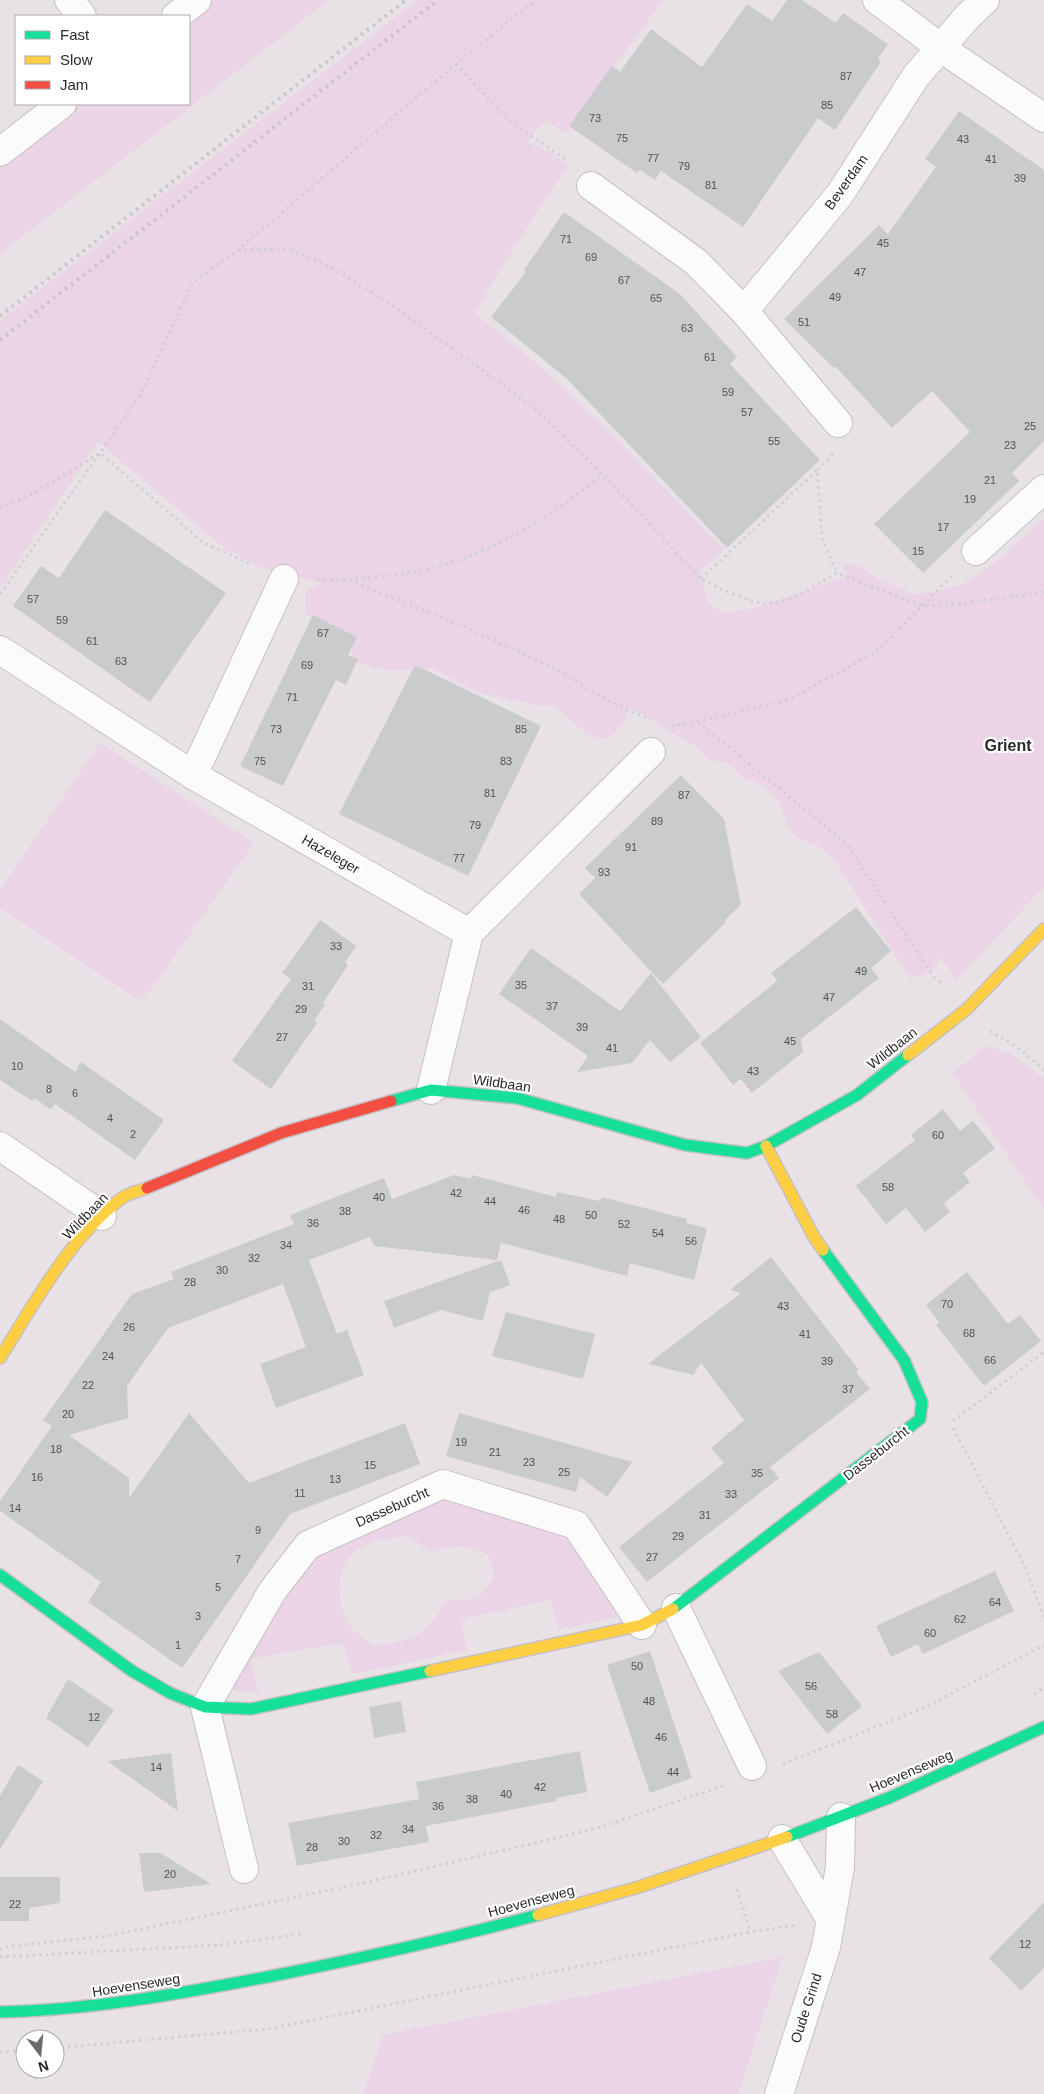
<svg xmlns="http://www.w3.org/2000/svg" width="1044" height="2094" viewBox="0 0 1044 2094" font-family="Arial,sans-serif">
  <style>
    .green { fill: #ead4e6; fill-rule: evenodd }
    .building { fill: #cacbcd }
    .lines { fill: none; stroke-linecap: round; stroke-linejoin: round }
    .street-casing { stroke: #c5c0c4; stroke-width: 30 }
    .fast-casing { stroke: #c5c0c4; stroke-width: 14 }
    .slow-casing { stroke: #c5c0c4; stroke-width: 14 }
    .jam-casing { stroke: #c5c0c4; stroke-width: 14 }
    .path { stroke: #d2cfd1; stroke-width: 3; stroke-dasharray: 2.5 4; stroke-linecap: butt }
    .street { stroke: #fcfbfb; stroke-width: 28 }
    .fast { stroke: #16e098; stroke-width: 11 }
    .slow { stroke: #ffcf43; stroke-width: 11 }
    .jam { stroke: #f24e42; stroke-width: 11 }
    .rail { stroke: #c7c5c7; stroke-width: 4; stroke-dasharray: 2.5 5; stroke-linecap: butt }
    .labels { text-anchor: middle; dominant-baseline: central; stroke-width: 4.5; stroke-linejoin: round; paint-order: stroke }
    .number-label { font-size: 11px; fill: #545154 }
    .street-label { font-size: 14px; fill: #2d282c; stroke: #fff }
    .quarter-label { font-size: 16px; font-weight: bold; fill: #2d282c; stroke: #fff }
  </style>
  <rect width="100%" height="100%" fill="#e8e2e7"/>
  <g class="green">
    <polygon points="211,0 329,0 0,254 0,166 80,104 189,104 189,18"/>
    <path d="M418,0H663L566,133L545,120L526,143C542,146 557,154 568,167L547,196L474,313C566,382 644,468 724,549L707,566L699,569L708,603L723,613L755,608L846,577L843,564L860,566L881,581L913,594L933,592L963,584L995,563L1044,518V887L956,980L941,957C936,971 925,976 910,978L833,858L819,847L795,837L788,825L779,802L762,784L747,780L727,763L710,760L693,745L630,707C625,716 622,727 614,734C594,750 569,717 555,705L542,706L476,692L432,668L389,671L357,663L352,652L350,634L306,615V591L321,583L260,567L226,549L98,442L0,589V320Z"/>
    <polygon points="100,743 254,843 149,992 137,999 0,908 0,890"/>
    <polygon points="986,1046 1010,1053 1044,1079 1044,1210 952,1073"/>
    <path d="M450,1496L578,1536L629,1614L559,1630L551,1600L460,1619L467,1650L353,1674L342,1643L250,1659L259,1692L215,1690L310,1549ZM407,1536L432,1552C457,1546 468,1542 490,1557L494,1576C482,1599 473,1602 447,1600C422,1638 419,1639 374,1646C367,1641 359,1636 353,1629C336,1609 334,1573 352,1554C366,1540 389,1539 407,1536Z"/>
    <polygon points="783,1957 738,2094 363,2094 383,2035"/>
  </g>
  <g class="building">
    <polygon points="787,0 802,0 836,23 843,13 888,44 878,59 881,62 835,130 818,118 743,227 661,171 655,180 640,170 637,173 569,126 612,66 620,72 651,29 702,67 747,4 772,21"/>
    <polygon points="959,111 1044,170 1044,441 1012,473 1019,481 923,573 874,524 970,432 932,391 892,428 836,367 834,368 784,319 879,225 888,234 936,167 925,159"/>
    <polygon points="564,212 680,294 737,357 730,364 820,460 727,548 567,379 491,317 526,272 524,270"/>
    <polygon points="105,510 226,593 150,702 13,606 41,566 59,578"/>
    <polygon points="313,615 357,637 348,655 358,659 346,685 336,680 283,786 240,766"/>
    <polygon points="415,665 541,726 468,876 339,814"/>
    <polygon points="681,775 724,819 741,905 725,920 726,922 663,984 579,894 595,878 585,868"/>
    <polygon points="856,907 891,951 871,968 879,978 801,1039 803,1052 752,1093 741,1079 733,1085 700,1043 777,981 771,973"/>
    <polygon points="320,920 356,946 345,962 348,965 323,1003 325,1004 314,1021 317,1023 271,1089 232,1061 291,979 282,973"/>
    <polygon points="531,948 620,1011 651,973 701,1037 670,1062 650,1040 632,1063 577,1072 588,1056 499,994"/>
    <polygon points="0,1019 75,1072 81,1062 164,1120 135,1160 55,1104 50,1109 34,1098 32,1101 0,1080"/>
    <polygon points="943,1109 960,1131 973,1121 995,1148 963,1173 970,1182 944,1203 950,1212 925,1232 906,1208 886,1224 856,1186 915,1140 911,1135"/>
    <polygon points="454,1175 471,1179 472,1175 556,1197 557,1192 600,1201 602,1197 687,1219 686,1223 707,1228 694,1280 630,1263 627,1276 501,1243 497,1260 374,1246 370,1237 309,1260 337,1334 347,1330 364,1375 276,1408 260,1364 306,1347 283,1284 168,1328 127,1386 128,1418 69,1435 129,1478 129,1498 189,1413 249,1483 405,1423 420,1464 290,1514 182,1668 88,1602 101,1582 0,1511 0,1501 52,1426 43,1420 132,1294 174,1279 171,1272 294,1224 290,1215 384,1178 392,1199"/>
    <polygon points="771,1257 859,1370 856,1372 870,1389 770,1467 779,1478 647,1582 619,1547 724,1463 711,1448 744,1420 701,1363 693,1375 648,1364 741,1293 730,1290"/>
    <polygon points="501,1260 510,1285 490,1292 483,1321 441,1310 394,1328 384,1301"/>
    <polygon points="967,1272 1008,1324 1020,1315 1041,1341 984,1386 936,1325 939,1322 926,1305"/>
    <polygon points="506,1312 595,1334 583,1379 492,1356"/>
    <polygon points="459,1413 522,1431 632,1462 607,1497 580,1477 576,1492 446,1456"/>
    <polygon points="995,1571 1014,1611 923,1654 918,1644 891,1657 876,1626"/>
    <polygon points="650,1651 692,1778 650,1793 607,1665"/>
    <polygon points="819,1652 862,1706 827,1734 778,1671"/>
    <polygon points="68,1679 114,1710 88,1747 46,1718"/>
    <polygon points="401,1701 406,1732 374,1738 369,1707"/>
    <polygon points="580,1751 587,1792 556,1798 557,1801 426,1826 429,1842 297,1866 288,1823 419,1799 416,1782"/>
    <polygon points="171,1753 178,1811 107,1761"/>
    <polygon points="18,1765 43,1781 0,1849 0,1796"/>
    <polygon points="139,1853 160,1853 211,1884 144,1892"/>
    <polygon points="0,1877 60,1877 60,1903 29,1908 29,1921 0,1921"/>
    <polygon points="1044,1902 1044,1968 1021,1991 989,1958"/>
  </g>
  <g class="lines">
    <g class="street-casing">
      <g id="street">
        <polyline points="69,0 82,16"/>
        <polyline points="877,0 941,48 1044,118"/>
        <polyline points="176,16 197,0"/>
        <polyline points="0,152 62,104"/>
        <polyline points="591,186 696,262 744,311 838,423"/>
        <polyline points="744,311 840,194 916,76 968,16 985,0"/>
        <polyline points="976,551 1044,489"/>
        <polyline points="0,650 193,775 469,933"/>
        <polyline points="193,775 284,579"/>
        <polyline points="431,1090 469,933 651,752"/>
        <polyline points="0,1146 102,1216"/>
        <polyline points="676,1608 752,1766"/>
        <polyline points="782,1839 831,1920"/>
        <polyline points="244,1869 205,1707 273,1590 308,1545 443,1484 576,1525 642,1625"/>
        <polyline points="779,2094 826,1947 840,1867 841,1817"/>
      </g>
    </g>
    <g class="fast-casing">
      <g id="fast">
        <polyline points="391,1101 431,1090 517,1098 685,1145 747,1153 766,1146 857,1095 908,1055"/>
        <polyline points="0,1575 132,1671 170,1693 205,1707 251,1709 430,1671"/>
        <polyline points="673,1609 920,1419 922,1402 904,1360 823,1250"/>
        <polyline points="787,1837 891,1797 1044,1727"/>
        <path d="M0,2012C91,2010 178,1994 267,1977C358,1959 448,1939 538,1915"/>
      </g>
    </g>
    <g class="slow-casing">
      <g id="slow">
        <polyline points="908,1055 967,1009 1044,929"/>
        <polyline points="766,1146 814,1237 823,1250"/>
        <path d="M0,1358C34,1304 70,1237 122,1198C129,1193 139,1191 147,1188"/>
        <polyline points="430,1671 642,1625 673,1609"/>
        <polyline points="538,1915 639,1887 787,1837"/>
      </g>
    </g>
    <g class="jam-casing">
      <polyline id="jam" points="147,1188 281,1133 391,1101"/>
    </g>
    <g class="path">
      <polyline points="456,64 508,120 569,162"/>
      <path d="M238,250L288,249L331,267L397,309L533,407L603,475L701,579C715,587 750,603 766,603C789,604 818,584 837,573L923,606L951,605L1044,592"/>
      <polyline points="833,454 817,470 822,538 837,573"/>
      <polyline points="0,508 36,492 100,453 140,396 193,282 238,250 456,64 536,0"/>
      <polyline points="317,579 349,580 467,628 554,668 607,700 649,719"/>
      <polyline points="701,579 817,470"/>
      <path d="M349,580C369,577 390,576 410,573C482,561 547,519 603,475"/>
      <polyline points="0,594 100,453 204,543 253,565"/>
      <polyline points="698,722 846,843 934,977 943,985"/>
      <polyline points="671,726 697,722 790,699 876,652 953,575"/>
      <polyline points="990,1031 1020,1049 1044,1070"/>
      <polyline points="953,1421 1044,1352"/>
      <polyline points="953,1428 1023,1563 1044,1617"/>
      <polyline points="1034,1694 1044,1688"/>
      <polyline points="783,1764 926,1707 1044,1645"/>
      <polyline points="737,1889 750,1932"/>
      <polyline points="0,1950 3,1947 108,1936 368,1882 598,1828 726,1785"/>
      <polyline points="0,1957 220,1945 301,1934"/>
      <polyline points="55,2048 268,2029 750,1932 796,1925"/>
      <polyline points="0,2052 25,2050"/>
    </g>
    <use href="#street" class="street"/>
    <use href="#fast" class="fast"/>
    <use href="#slow" class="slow"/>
    <use href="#jam" class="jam"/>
    <g class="rail">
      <polyline points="0,316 406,0"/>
      <polyline points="0,340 438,0"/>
    </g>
  </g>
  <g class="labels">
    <g class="number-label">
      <text x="846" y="76">87</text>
      <text x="827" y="105">85</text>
      <text x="595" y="118">73</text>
      <text x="622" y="138">75</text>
      <text x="963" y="139">43</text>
      <text x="653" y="158">77</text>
      <text x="991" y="159">41</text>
      <text x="684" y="166">79</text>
      <text x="1020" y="178">39</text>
      <text x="711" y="185">81</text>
      <text x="566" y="239">71</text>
      <text x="883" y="243">45</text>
      <text x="591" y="257">69</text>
      <text x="860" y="272">47</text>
      <text x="624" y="280">67</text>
      <text x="835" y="297">49</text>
      <text x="656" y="298">65</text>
      <text x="804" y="322">51</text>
      <text x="687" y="328">63</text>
      <text x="710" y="357">61</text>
      <text x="728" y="392">59</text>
      <text x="747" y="412">57</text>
      <text x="1030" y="426">25</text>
      <text x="774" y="441">55</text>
      <text x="1010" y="445">23</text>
      <text x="990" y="480">21</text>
      <text x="970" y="499">19</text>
      <text x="943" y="527">17</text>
      <text x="918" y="551">15</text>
      <text x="33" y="599">57</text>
      <text x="62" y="620">59</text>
      <text x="323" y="633">67</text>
      <text x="92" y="641">61</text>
      <text x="121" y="661">63</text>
      <text x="307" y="665">69</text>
      <text x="292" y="697">71</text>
      <text x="276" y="729">73</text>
      <text x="521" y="729">85</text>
      <text x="260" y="761">75</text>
      <text x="506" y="761">83</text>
      <text x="490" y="793">81</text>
      <text x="684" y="795">87</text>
      <text x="657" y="821">89</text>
      <text x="475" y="825">79</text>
      <text x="631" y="847">91</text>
      <text x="459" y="858">77</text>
      <text x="604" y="872">93</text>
      <text x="336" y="946">33</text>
      <text x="861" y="971">49</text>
      <text x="521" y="985">35</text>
      <text x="308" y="986">31</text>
      <text x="829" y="997">47</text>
      <text x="552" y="1006">37</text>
      <text x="301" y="1009">29</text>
      <text x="582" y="1027">39</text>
      <text x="282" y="1037">27</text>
      <text x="790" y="1041">45</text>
      <text x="612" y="1048">41</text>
      <text x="17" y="1066">10</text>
      <text x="753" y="1071">43</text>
      <text x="49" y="1089">8</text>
      <text x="75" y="1093">6</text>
      <text x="110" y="1118">4</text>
      <text x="133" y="1134">2</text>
      <text x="938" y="1135">60</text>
      <text x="888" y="1187">58</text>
      <text x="456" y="1193">42</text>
      <text x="379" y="1197">40</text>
      <text x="490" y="1201">44</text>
      <text x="524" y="1210">46</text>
      <text x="345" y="1211">38</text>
      <text x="591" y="1215">50</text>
      <text x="559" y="1219">48</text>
      <text x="313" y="1223">36</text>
      <text x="624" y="1224">52</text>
      <text x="658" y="1233">54</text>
      <text x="691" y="1241">56</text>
      <text x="286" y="1245">34</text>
      <text x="254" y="1258">32</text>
      <text x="222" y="1270">30</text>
      <text x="190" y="1282">28</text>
      <text x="947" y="1304">70</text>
      <text x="783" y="1306">43</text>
      <text x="129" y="1327">26</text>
      <text x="969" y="1333">68</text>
      <text x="805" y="1334">41</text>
      <text x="108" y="1356">24</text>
      <text x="990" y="1360">66</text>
      <text x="827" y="1361">39</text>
      <text x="88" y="1385">22</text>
      <text x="848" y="1389">37</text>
      <text x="68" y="1414">20</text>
      <text x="461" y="1442">19</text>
      <text x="56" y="1449">18</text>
      <text x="495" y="1452">21</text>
      <text x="529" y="1462">23</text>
      <text x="370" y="1465">15</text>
      <text x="564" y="1472">25</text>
      <text x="757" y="1473">35</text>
      <text x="37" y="1477">16</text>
      <text x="335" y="1479">13</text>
      <text x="300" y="1493">11</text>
      <text x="731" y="1494">33</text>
      <text x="15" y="1508">14</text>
      <text x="705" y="1515">31</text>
      <text x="258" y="1530">9</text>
      <text x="678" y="1536">29</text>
      <text x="652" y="1557">27</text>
      <text x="238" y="1559">7</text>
      <text x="218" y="1587">5</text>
      <text x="995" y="1602">64</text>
      <text x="198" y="1616">3</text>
      <text x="960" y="1619">62</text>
      <text x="930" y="1633">60</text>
      <text x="178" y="1645">1</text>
      <text x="637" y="1666">50</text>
      <text x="811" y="1686">56</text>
      <text x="649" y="1701">48</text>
      <text x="832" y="1714">58</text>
      <text x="94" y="1717">12</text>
      <text x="661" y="1737">46</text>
      <text x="156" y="1767">14</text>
      <text x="673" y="1772">44</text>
      <text x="540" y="1787">42</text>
      <text x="506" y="1794">40</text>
      <text x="472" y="1799">38</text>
      <text x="438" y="1806">36</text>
      <text x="408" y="1829">34</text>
      <text x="376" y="1835">32</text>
      <text x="344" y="1841">30</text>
      <text x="312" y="1847">28</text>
      <text x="170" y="1874">20</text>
      <text x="15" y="1904">22</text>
      <text x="1025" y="1944">12</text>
    </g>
    <g class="street-label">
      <text transform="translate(846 182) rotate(-55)">Beverdam</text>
      <text transform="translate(331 854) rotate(30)">Hazeleger</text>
      <text transform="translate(892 1048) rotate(-38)">Wildbaan</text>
      <text transform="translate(502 1083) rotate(8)">Wildbaan</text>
      <text transform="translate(85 1216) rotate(-46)">Wildbaan</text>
      <text transform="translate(876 1453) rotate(-38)">Dasseburcht</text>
      <text transform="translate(392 1507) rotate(-24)">Dasseburcht</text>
      <text transform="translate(911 1771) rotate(-23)">Hoevenseweg</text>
      <text transform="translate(531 1901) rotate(-15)">Hoevenseweg</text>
      <text transform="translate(136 1985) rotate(-9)">Hoevenseweg</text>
      <text transform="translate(806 2008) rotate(-72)">Oude Grind</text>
    </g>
    <g class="quarter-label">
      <text x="1008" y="745">Grient</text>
    </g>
  </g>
  <rect x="15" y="15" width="175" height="90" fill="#ffffff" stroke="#aba9ab"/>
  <rect x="25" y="31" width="25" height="8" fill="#16e098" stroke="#aba9ab"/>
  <text x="60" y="40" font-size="15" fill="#2d282c">Fast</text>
  <rect x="25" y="56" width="25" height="8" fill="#ffcf43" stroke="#aba9ab"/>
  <text x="60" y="65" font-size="15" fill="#2d282c">Slow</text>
  <rect x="25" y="81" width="25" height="8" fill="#f24e42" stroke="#aba9ab"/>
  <text x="60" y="90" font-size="15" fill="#2d282c">Jam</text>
  <g transform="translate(40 2054) rotate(164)"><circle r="24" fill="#ffffff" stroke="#aba9ab"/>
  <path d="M0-4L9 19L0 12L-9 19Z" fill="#6e696d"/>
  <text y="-8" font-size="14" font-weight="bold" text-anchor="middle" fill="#2d282c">N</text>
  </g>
</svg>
